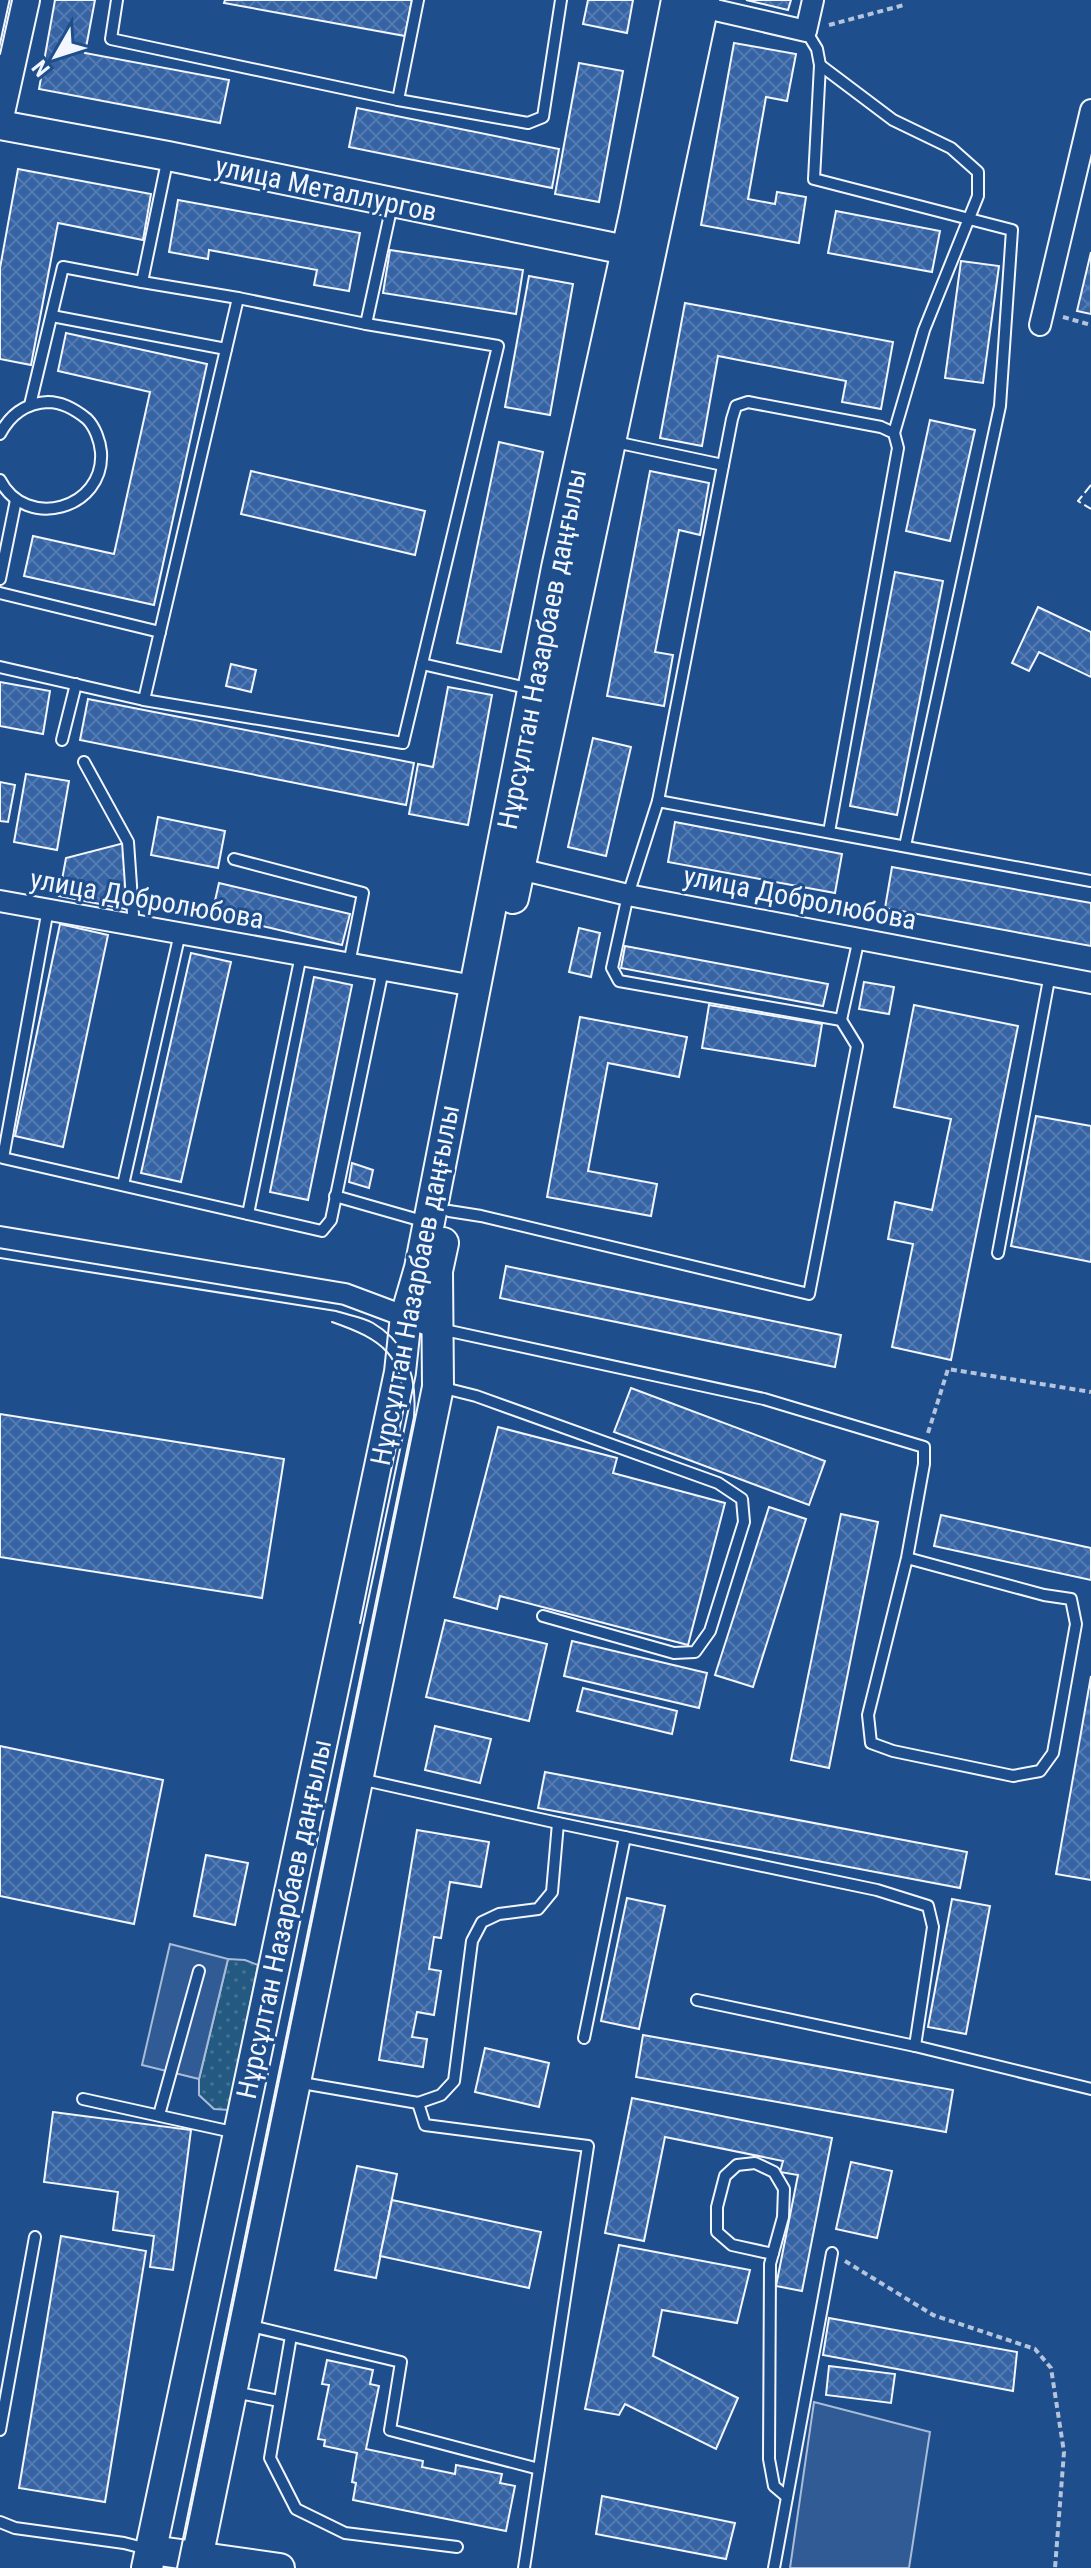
<svg xmlns="http://www.w3.org/2000/svg" width="1091" height="2568" viewBox="0 0 1091 2568" font-family="'Roboto Condensed',sans-serif">
  <style>
    .grass { fill: url(#grass-dots); stroke: #a8bbd7; stroke-width: 2 }
    .parking { fill: #305b95; stroke: #a8bbd7; stroke-width: 2 }
    .building { fill: url(#building-cross-hatch); stroke: #f2f6ff; stroke-width: 2 }
    .lines { fill: none; stroke-linecap: round; stroke-linejoin: round }
    .lane-casing { stroke: #f2f6ff; stroke-width: 14 }
    .street-casing { stroke: #f2f6ff; stroke-width: 24 }
    .secondary-casing { stroke: #f2f6ff; stroke-width: 32 }
    .primary-casing { stroke: #f2f6ff; stroke-width: 34 }
    .path { stroke: #b3c4dc; stroke-width: 4; stroke-dasharray: 6 4; stroke-linecap: butt }
    .lane { stroke: #1f4e8c; stroke-width: 10 }
    .street { stroke: #1f4e8c; stroke-width: 20 }
    .secondary { stroke: #1f4e8c; stroke-width: 28 }
    .primary { stroke: #1f4e8c; stroke-width: 30 }
    .tram { stroke: #f2f6ff; stroke-width: 2 }
    .fence { stroke: #f2f6ff; stroke-width: 2; stroke-dasharray: 10 4; stroke-linecap: butt }
    .labels { text-anchor: middle; dominant-baseline: central; stroke-width: 6; stroke-linejoin: round; paint-order: stroke }
    .street-label { font-size: 28px; fill: #f2f6ff; stroke: #1f4e8c }
  </style>
  <defs>
    <pattern id="grass-dots" width="8" height="8" patternUnits="userSpaceOnUse" patternTransform="scale(2)"><rect width="8" height="8" fill="#245a82"/><path d="M2 2h.1M6 6h.1" fill="none" stroke="#447295" stroke-width="1.8" stroke-linecap="round"/></pattern>
    <pattern id="building-cross-hatch" width="8" height="8" patternUnits="userSpaceOnUse" patternTransform="scale(2)"><rect width="8" height="8" fill="#3563a3"/><path d="M0 0l8 8M0 8l8-8" fill="none" stroke="#537ab1"/></pattern>
  </defs>
  <rect width="100%" height="100%" fill="#1f4e8c"/>
  <polygon class="grass" points="228,1959 245,1960 258,1965 229,2110 214,2109 199,2095 199,2079"/>
  <g class="parking">
    <polygon points="170,1944 228,1959 199,2079 142,2065"/>
    <polygon points="814,2402 930,2432 909,2568 790,2568"/>
  </g>
  <g class="building">
    <polygon points="55,0 95,0 85,53 229,80 220,123 39,89"/>
    <polygon points="225,0 412,0 405,36 224,3"/>
    <polygon points="588,0 633,0 627,33 583,24"/>
    <polygon points="746,0 791,0 788,10"/>
    <polygon points="734,43 796,54 787,101 766,97 748,199 775,204 777,192 806,197 799,243 701,225"/>
    <polygon points="579,63 623,71 599,202 555,194"/>
    <polygon points="357,108 559,149 552,188 349,147"/>
    <polygon points="18,169 151,194 143,240 58,223 31,365 0,359 0,268"/>
    <polygon points="178,200 360,233 349,291 314,285 317,270 209,250 208,259 169,252"/>
    <polygon points="836,211 940,231 932,272 828,253"/>
    <polygon points="390,250 523,270 516,314 383,293"/>
    <polygon points="1091,252 1091,314 1077,311"/>
    <polygon points="961,261 999,266 983,383 945,378"/>
    <polygon points="529,276 573,284 550,415 505,407"/>
    <polygon points="685,303 893,342 881,409 842,402 846,381 718,356 702,446 660,438"/>
    <polygon points="66,333 207,364 154,605 24,576 33,536 114,554 150,392 58,371"/>
    <polygon points="930,420 975,430 950,541 906,531"/>
    <polygon points="499,442 543,452 501,652 457,643"/>
    <polygon points="251,471 425,511 415,555 241,514"/>
    <polygon points="650,471 709,483 700,535 679,530 655,652 673,655 664,706 607,696"/>
    <polygon points="895,572 943,581 897,815 850,806"/>
    <polygon points="1038,607 1091,632 1091,677 1039,652 1029,671 1012,663"/>
    <polygon points="231,664 256,670 251,692 226,686"/>
    <polygon points="0,682 50,691 43,734 0,726"/>
    <polygon points="448,687 492,695 468,825 409,814 418,764 433,767"/>
    <polygon points="88,699 414,763 406,805 80,740"/>
    <polygon points="593,738 631,747 606,856 568,847"/>
    <polygon points="26,774 69,781 57,850 14,842"/>
    <polygon points="0,782 15,785 8,822 0,821"/>
    <polygon points="158,817 225,831 218,868 151,855"/>
    <polygon points="675,822 842,854 835,893 668,862"/>
    <polygon points="128,842 125,909 59,896 66,858"/>
    <polygon points="892,867 1091,903 1091,946 885,908"/>
    <polygon points="219,883 350,914 342,945 212,914"/>
    <polygon points="60,924 108,935 63,1147 15,1136"/>
    <polygon points="579,928 600,933 591,977 569,972"/>
    <polygon points="625,946 828,984 823,1006 621,968"/>
    <polygon points="191,953 231,962 181,1182 141,1173"/>
    <polygon points="314,977 352,985 308,1200 270,1192"/>
    <polygon points="864,982 894,987 889,1014 859,1009"/>
    <polygon points="709,1005 822,1024 815,1066 702,1048"/>
    <polygon points="914,1005 1018,1026 951,1360 892,1347 913,1244 888,1239 895,1202 932,1210 951,1119 894,1107"/>
    <polygon points="580,1017 687,1037 679,1077 608,1063 588,1171 657,1184 651,1216 547,1197"/>
    <polygon points="1036,1116 1091,1126 1091,1262 1011,1246"/>
    <polygon points="352,1163 373,1170 369,1188 349,1182"/>
    <polygon points="506,1266 841,1335 835,1367 500,1298"/>
    <polygon points="631,1388 825,1461 809,1505 614,1432"/>
    <polygon points="0,1414 284,1459 262,1598 0,1557"/>
    <polygon points="498,1427 617,1458 613,1473 725,1503 688,1645 500,1596 497,1609 454,1597"/>
    <polygon points="769,1507 806,1519 753,1687 715,1675"/>
    <polygon points="841,1514 878,1522 829,1768 791,1760"/>
    <polygon points="941,1515 1091,1548 1091,1580 934,1546"/>
    <polygon points="445,1620 547,1644 529,1721 426,1697"/>
    <polygon points="572,1641 707,1673 699,1708 564,1676"/>
    <polygon points="1091,1676 1091,1880 1056,1874"/>
    <polygon points="583,1688 677,1711 672,1734 577,1711"/>
    <polygon points="435,1726 491,1739 480,1783 425,1770"/>
    <polygon points="0,1746 163,1780 134,1924 0,1896"/>
    <polygon points="545,1772 967,1852 960,1888 538,1808"/>
    <polygon points="417,1830 489,1842 481,1887 450,1882 441,1938 434,1937 429,1969 441,1971 434,2015 417,2012 412,2037 427,2039 423,2067 379,2060"/>
    <polygon points="206,1855 248,1863 235,1925 194,1916"/>
    <polygon points="627,1898 665,1906 639,2029 601,2021"/>
    <polygon points="952,1899 990,1906 966,2034 928,2027"/>
    <polygon points="643,2035 953,2090 946,2132 636,2077"/>
    <polygon points="485,2048 549,2063 539,2107 475,2092"/>
    <polygon points="632,2098 832,2138 802,2291 776,2286 798,2175 780,2172 783,2161 665,2137 644,2241 605,2233"/>
    <polygon points="53,2112 191,2130 173,2270 150,2267 154,2236 113,2230 118,2192 44,2182"/>
    <polygon points="851,2162 892,2171 877,2238 836,2229"/>
    <polygon points="357,2166 397,2174 376,2278 335,2270"/>
    <polygon points="392,2200 541,2232 529,2288 380,2256"/>
    <polygon points="61,2236 146,2251 105,2502 19,2488"/>
    <polygon points="619,2245 750,2270 737,2323 662,2310 653,2356 738,2398 716,2449 625,2404 619,2415 585,2409"/>
    <polygon points="829,2318 1017,2352 1013,2391 823,2355"/>
    <polygon points="327,2360 373,2370 370,2384 379,2386 366,2449 423,2461 422,2467 455,2474 456,2465 502,2474 500,2483 515,2486 506,2531 353,2500 356,2483 352,2482 357,2453 324,2446 325,2440 318,2439 329,2385 322,2384"/>
    <polygon points="829,2366 895,2374 891,2403 826,2395"/>
    <polygon points="602,2496 735,2523 726,2559 596,2534"/>
  </g>
  <g class="lines">
    <g class="lane-casing">
      <g id="lane">
        <polyline points="117,0 111,39 398,100 528,123 543,117 561,0"/>
        <polyline points="806,31 817,49 820,65 814,179 1012,230 1000,406 905,846"/>
        <polyline points="820,65 893,120 951,148 978,172 978,196 924,330 894,433"/>
        <polyline points="398,100 418,0"/>
        <polyline points="142,282 238,298"/>
        <polyline points="52,316 226,349"/>
        <polyline points="30,405 63,267 142,282 168,157"/>
        <path d="M0,434C10,415 26,403 48,402C63,402 76,410 87,419C95,427 100,441 101,452C105,509 26,531 0,480"/>
        <polyline points="615,442 723,465"/>
        <polyline points="0,579 16,500"/>
        <polyline points="0,593 160,632"/>
        <polyline points="422,664 531,689"/>
        <polyline points="0,667 144,700 238,298 366,324 392,205"/>
        <polyline points="144,700 403,743 498,346 366,324"/>
        <polyline points="62,740 76,684"/>
        <polyline points="84,762 128,842 133,914"/>
        <polyline points="658,801 732,419 736,406 748,402 881,427 894,433 898,448 829,832"/>
        <polyline points="234,859 363,893 349,964"/>
        <polyline points="48,909 3,1158 322,1231 331,1220 383,970"/>
        <polyline points="841,1020 859,938"/>
        <polyline points="123,1185 180,933"/>
        <polyline points="335,1196 426,1222"/>
        <polyline points="449,1211 481,1216 809,1294 857,1046 841,1020 619,981 612,968 628,895 658,801 1091,881"/>
        <polyline points="248,1214 301,955"/>
        <polyline points="998,1253 1050,974"/>
        <polyline points="440,1329 764,1399 924,1447 924,1464 907,1558 868,1715 871,1743 893,1751 1013,1776 1040,1771 1053,1753 1076,1624 1071,1599 1044,1595 907,1558"/>
        <polyline points="440,1387 476,1396 718,1483 742,1499 744,1522 710,1631 695,1652 674,1653 543,1616"/>
        <polyline points="360,1779 558,1823"/>
        <polyline points="697,2000 915,2046 1091,2089"/>
        <polyline points="584,2038 625,1837"/>
        <polyline points="296,2082 418,2103 441,2095 454,2081 472,1941 482,1922 499,1914 538,1909 552,1892 558,1823 877,1890 928,1906 933,1927 915,2046"/>
        <polyline points="83,2099 237,2133"/>
        <polyline points="418,2103 425,2125 588,2146 524,2568"/>
        <polyline points="159,2115 199,1971"/>
        <polyline points="773,2254 732,2245 717,2232 717,2207 725,2176 737,2165 755,2163 774,2172 784,2189 783,2217 770,2264 769,2459 774,2486 787,2497"/>
        <polyline points="247,2325 401,2362 390,2430 539,2469"/>
        <polyline points="291,2336 270,2458 296,2509 345,2533 457,2547"/>
        <polyline points="234,2392 279,2401"/>
        <polyline points="0,2430 35,2237"/>
        <polyline points="0,2522 15,2528 124,2543 147,2549"/>
        <polyline points="774,2568 832,2253"/>
      </g>
    </g>
    <g class="street-casing">
      <g id="street">
        <polyline points="702,7 806,31 813,0"/>
        <polyline points="1040,325 1091,110"/>
        <polyline points="507,866 628,895 1091,983"/>
        <polyline points="0,901 474,986"/>
        <polyline points="0,1237 345,1294 436,1328"/>
      </g>
    </g>
    <g class="secondary-casing">
      <g id="secondary">
        <polyline points="0,113 25,0"/>
        <polyline points="0,125 168,156 650,255"/>
        <polyline points="152,2550 280,2568"/>
      </g>
    </g>
    <g class="primary-casing">
      <g id="primary">
        <polyline points="513,898 704,0"/>
        <polyline points="147,2568 400,1372 406,1316 420,1268 557,568 635,214 677,0"/>
        <polyline points="195,2568 438,1387 437,1271 443,1243"/>
      </g>
    </g>
    <g class="path">
      <polyline points="829,25 904,5"/>
      <polyline points="1063,317 1091,325"/>
      <polyline points="928,1433 948,1369 1091,1392"/>
      <polyline points="845,2261 933,2315 1035,2349 1051,2368 1064,2452 1055,2568"/>
    </g>
    <use href="#lane" class="lane"/>
    <use href="#street" class="street"/>
    <use href="#secondary" class="secondary"/>
    <use href="#primary" class="primary"/>
    <g class="tram">
      <polyline points="0,54 12,0"/>
      <path d="M0,1258L336,1311C348,1315 363,1317 373,1323C409,1344 417,1380 414,1417L177,2568"/>
      <path d="M332,1322C381,1339 406,1355 403,1412L360,1623"/>
    </g>
    <polyline class="fence" points="1091,485 1078,501 1091,509"/>
  </g>
  <g class="labels">
    <g class="street-label">
      <text transform="translate(326 189) rotate(12)">улица Металлургов</text>
      <text transform="translate(542 649) rotate(-79)">Нұрсұлтан Назарбаев даңғылы</text>
      <text transform="translate(800 898) rotate(11)">улица Добролюбова</text>
      <text transform="translate(147 899) rotate(10)">улица Добролюбова</text>
      <text transform="translate(415 1285) rotate(-79)">Нұрсұлтан Назарбаев даңғылы</text>
      <text transform="translate(284 1919) rotate(-78)">Нұрсұлтан Назарбаев даңғылы</text>
    </g>
  </g>
  <g transform="translate(56 56) rotate(231)" stroke="#1f4e8c" stroke-width="6" paint-order="stroke">
  <path d="M0-6L14 30L0 20L-14 30Z" fill="#f2f6ff"/>
  <text y="-12" font-size="22" font-weight="bold" text-anchor="middle" fill="#f2f6ff">N</text>
  </g>
</svg>
